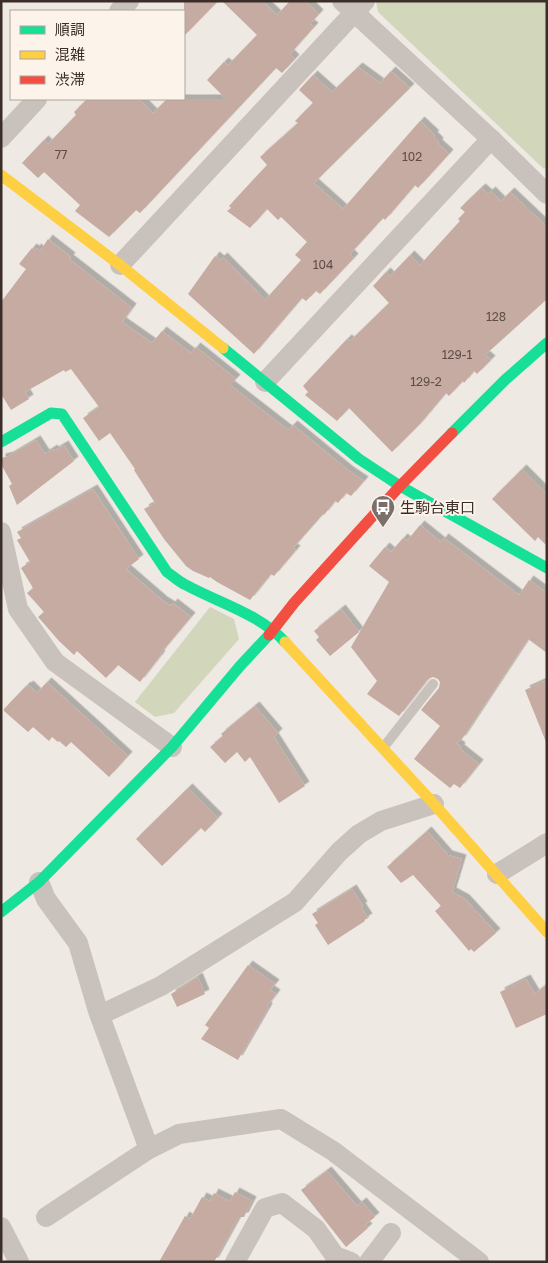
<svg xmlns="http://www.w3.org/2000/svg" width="548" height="1263" viewBox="0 0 548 1263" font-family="'Golos Text','Noto Sans JP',sans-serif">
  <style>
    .green { fill: #d2d6bb }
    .building { fill: #c5aba2; filter: url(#shadow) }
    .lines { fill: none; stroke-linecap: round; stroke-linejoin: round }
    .lane { stroke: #c9c1bb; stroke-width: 10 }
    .street { stroke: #c9c1bb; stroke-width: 20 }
    .fast { stroke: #16e098; stroke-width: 11 }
    .slow { stroke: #ffcf43; stroke-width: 11 }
    .jam { stroke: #f24e42; stroke-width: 11 }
    .labels { text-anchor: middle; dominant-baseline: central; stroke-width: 4; stroke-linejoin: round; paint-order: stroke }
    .number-label { font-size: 12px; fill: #5e4c46 }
    .poi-label { font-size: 15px; fill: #3b2d28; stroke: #fcf3ea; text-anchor: start }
  </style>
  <defs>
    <filter id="shadow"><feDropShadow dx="4.5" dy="-4.5" stdDeviation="0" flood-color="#0004"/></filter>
  </defs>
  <rect width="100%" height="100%" fill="#efe9e3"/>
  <g class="green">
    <polygon points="376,1 547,1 547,166 544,169 378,12"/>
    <polygon points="210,607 234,619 239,639 174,713 155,717 135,702"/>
  </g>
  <g class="building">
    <polygon points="184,1 218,1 184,36"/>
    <polygon points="222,1 262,1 277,15 290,1 306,1 319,14 310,24 314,27 290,54 295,59 282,73 276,68 140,213 136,210 109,237 75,211 80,205 44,172 38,178 22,163 44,140 48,144 76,115 74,112 87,99 139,99 153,113 167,99 226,99 207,80 224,62 228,65 257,35"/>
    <polygon points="358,67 380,83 391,71 410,88 314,183 343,209 420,121 435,135 433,136 439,142 438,144 449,154 418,188 415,185 385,220 383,218 350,254 354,258 320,294 316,291 306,301 302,298 254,354 188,294 215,256 220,260 223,257 265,300 301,260 295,255 307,242 281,217 278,220 267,209 250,228 227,211 231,208 229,206 267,165 260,157 298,123 295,121 313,103 299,90 313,75 332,92"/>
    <polygon points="481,188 488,194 491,191 501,201 510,192 547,227 547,299 485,355 491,360 477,374 474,371 464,383 463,381 449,396 446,393 419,425 392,452 349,408 337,421 305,395 308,392 303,386 347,339 350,341 389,303 373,286 386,272 390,276 410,255 420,265 460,221 458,219 465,212 460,208"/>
    <polygon points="48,239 71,257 69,259 132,308 122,322 152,343 162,331 191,353 196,347 236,379 230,385 288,430 293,425 349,471 364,481 351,496 346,493 338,503 335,501 324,515 323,514 293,548 296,550 274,576 271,574 250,600 217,582 210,577 209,578 193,571 186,566 164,539 144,509 155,503 134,470 135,469 110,433 99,441 83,418 99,407 71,369 65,372 64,370 25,392 29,399 11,410 1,394 1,302 26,269 19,264 32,248 35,250 37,248 40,251"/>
    <polygon points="36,440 45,454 53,449 54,451 64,445 74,461 17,505 9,486 12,484 1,464 1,458 9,456"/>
    <polygon points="522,469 547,494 547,546 538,537 535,541 492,499"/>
    <polygon points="93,489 139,559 126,569 163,601 171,606 173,603 191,617 160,654 161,655 140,682 118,665 106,678 77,651 74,655 59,641 39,618 38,617 44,612 27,593 33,588 21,568 30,562 17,540 21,538 17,532"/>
    <polygon points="420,525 441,542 444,538 519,595 529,580 547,593 547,653 528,639 462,739 456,743 461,747 460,749 479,764 460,788 454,784 450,788 414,759 440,726 421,710 439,688 440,682 438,679 433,677 428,679 399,716 367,694 377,681 351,647 389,582 369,566 385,547 391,552 403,538 407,541"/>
    <polygon points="341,609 359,632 330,656 316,640 319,637 314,631"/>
    <polygon points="547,680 547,742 546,742 525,690"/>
    <polygon points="47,682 128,756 109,777 71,742 66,747 59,741 58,742 52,737 49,741 33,727 28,732 4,711 4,709 26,686 27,687 29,685 37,693"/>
    <polygon points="255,706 278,733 274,737 305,786 279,803 250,757 245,762 237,752 225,763 210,747 223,736 221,734"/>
    <polygon points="188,788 218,818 205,832 201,828 162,866 136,839"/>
    <polygon points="427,831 448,855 462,859 452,892 465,899 496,933 474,952 471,949 469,951 435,911 441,906 413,875 401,883 387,867"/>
    <polygon points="352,889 363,906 361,907 368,918 364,920 365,921 328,945 315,925 318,923 312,914"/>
    <polygon points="248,965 275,984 270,990 276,994 267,1006 268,1008 238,1060 201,1039 209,1028 205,1025"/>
    <polygon points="198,977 205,994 177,1007 171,994"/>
    <polygon points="526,979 535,994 547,984 547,1014 516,1028 500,992"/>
    <polygon points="327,1171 357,1206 362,1202 375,1217 365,1225 368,1228 346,1247 301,1190"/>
    <polygon points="235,1192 252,1201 244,1217 239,1217 214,1262 159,1262 185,1216 190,1219 202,1197 210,1201 214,1193 230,1201"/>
  </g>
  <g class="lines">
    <polyline class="lane" points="383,748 433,684"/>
    <g class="street">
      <polyline points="342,1 491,139 547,194"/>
      <polyline points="119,11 129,1"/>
      <polyline points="1,138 37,99"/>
      <polyline points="120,265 365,1"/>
      <polyline points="265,382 491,139"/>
      <polyline points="1,532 18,609 55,662 172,747"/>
      <polyline points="497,874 547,843"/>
      <polyline points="39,882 46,899 78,943 98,1011 149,1149"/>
      <polyline points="100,1015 161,986 295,902 339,852 359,834 381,821 434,804"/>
      <polyline points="46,1217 149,1149 179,1134 281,1119 333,1151 479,1262"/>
      <polyline points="1,1227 19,1262"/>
      <polyline points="235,1262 265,1208 282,1203 316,1229 335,1256 351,1262"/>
      <polyline points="369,1262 391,1233"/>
    </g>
    <g class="fast">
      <polyline points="223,348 359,459 400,486 547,568"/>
      <polyline points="452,433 506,379 547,343"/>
      <path d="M1,442L51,413L62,414L167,572C173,576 179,582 186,585C219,603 260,614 285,642"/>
      <polyline points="1,912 39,882 172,747 240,666 269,635"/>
    </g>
    <g class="slow">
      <polyline points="1,175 120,265 223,348"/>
      <polyline points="285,642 434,804 547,932"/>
    </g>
    <polyline class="jam" points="269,635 294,603 400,486 452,433"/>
  </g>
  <defs>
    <g id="bus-pin" transform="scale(1.25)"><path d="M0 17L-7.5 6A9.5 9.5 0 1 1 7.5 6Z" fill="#7a6f69" stroke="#fcf3ea"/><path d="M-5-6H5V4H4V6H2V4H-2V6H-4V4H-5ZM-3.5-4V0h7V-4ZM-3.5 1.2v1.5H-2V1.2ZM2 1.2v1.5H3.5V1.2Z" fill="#fff"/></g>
  </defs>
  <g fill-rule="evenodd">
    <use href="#bus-pin" x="383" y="507"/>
  </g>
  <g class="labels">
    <g class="number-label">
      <text x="61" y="154">77</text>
      <text x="412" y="156">102</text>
      <text x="323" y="264">104</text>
      <text x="496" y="316">128</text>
      <text x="457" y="354">129-1</text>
      <text x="426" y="381">129-2</text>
    </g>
    <g class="poi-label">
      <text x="400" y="507">生駒台東口</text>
    </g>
  </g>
  <rect width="548" height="1263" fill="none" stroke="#3b2d28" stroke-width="5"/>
  <rect x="10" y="10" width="175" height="90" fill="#fcf3ea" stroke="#afa49c"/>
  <rect x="20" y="26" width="25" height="8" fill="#16e098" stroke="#afa49c"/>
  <text x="55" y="35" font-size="15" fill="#3b2d28">順調</text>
  <rect x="20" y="51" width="25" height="8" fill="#ffcf43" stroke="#afa49c"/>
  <text x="55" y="60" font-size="15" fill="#3b2d28">混雑</text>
  <rect x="20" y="76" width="25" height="8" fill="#f24e42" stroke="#afa49c"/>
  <text x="55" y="85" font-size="15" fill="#3b2d28">渋滞</text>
</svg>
